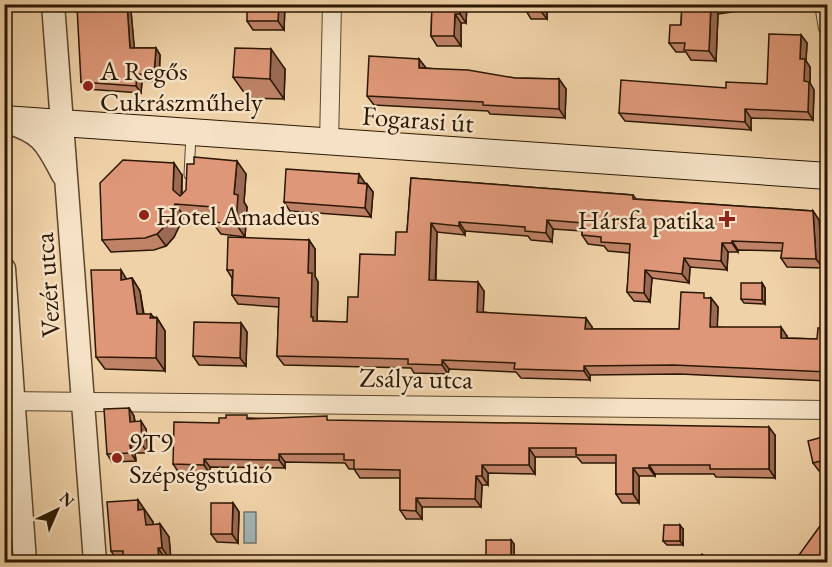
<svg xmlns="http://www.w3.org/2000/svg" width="832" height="567" viewBox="0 0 832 567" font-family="'EB Garamond',serif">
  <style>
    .water { fill: #a0b4b5; stroke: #71756d; stroke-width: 1.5 }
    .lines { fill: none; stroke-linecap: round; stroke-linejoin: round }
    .service-casing { stroke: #5c462c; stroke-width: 11 }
    .minor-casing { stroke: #5c462c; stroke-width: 20 }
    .tertiary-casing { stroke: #5c462c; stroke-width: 25 }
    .secondary-casing { stroke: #2b1702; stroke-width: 28 }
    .service { stroke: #f5e2c6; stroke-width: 9 }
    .minor { stroke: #f5e2c6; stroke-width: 18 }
    .tertiary { stroke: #f5e2c6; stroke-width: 22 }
    .secondary { stroke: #f5e2c6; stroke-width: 26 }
    .wall { fill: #bf8267; stroke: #2b1702; stroke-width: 1.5 }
    .shaded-wall { fill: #9b6a54; stroke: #2b1702; stroke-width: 1.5 }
    .building { fill: #de9778; stroke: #2b1702; stroke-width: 1.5 }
    .poi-dot { fill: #8f2418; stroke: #f5e2c6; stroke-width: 2 }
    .labels { text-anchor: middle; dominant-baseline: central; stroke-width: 5; stroke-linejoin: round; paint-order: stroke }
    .poi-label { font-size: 27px; fill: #2b1702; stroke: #f5e2c6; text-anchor: start }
    .street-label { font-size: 27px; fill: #2b1702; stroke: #f5e2c6 }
  </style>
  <rect width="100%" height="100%" fill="#f0d2a8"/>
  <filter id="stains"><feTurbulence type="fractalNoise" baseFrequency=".00333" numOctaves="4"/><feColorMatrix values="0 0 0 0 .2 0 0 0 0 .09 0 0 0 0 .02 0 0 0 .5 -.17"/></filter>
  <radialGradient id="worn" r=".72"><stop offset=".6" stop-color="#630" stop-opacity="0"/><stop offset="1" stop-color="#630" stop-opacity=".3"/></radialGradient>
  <rect class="water" x="244" y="512" width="12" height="31"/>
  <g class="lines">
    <g class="service-casing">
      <polyline id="service" points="189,175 191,135"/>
    </g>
    <g class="minor-casing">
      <g id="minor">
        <polyline points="824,4 828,28"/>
        <polyline points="329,143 332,4"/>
        <polyline points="4,401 828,410"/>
      </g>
    </g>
    <g class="tertiary-casing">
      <g id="tertiary">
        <polyline points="53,4 95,562"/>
        <path d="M7,122C43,133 46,143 63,175"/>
        <polyline points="4,269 25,562"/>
      </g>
    </g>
    <g class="secondary-casing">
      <polyline id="secondary" points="4,119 828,176"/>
    </g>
    <use href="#service" class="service"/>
    <use href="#minor" class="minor"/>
    <use href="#tertiary" class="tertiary"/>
    <use href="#secondary" class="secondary"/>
  </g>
  <g class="wall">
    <polygon points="285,4 284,30 253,30 247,21"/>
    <polygon points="426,4 467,4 466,23 461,23 461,46 437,46 431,36 432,5"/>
    <polygon points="547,4 547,19 531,19 525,9"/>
    <polygon points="682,4 789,4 718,14 716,61 691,60 686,52 676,52 669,43 681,25"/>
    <polygon points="114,5 131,11 134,48 156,48 160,55 159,82 142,81 141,93 86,89 81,82"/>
    <polygon points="801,35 807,43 806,61 810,67 810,83 814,90 813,120 751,118 751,130 625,121 619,113 726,88 767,84"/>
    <polygon points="419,59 426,68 515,78 559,79 566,89 565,118 490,114 488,111 374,105 367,96"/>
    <polygon points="285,69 284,99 248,98 233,77"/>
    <polygon points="246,174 244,202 247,207 245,237 221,234 212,222 212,219 184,216 174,237 166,246 154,250 111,252 102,240 182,175 182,194"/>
    <polygon points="411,178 633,195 636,199 813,211 819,220 823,268 787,267 781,258 782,251 738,250 738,252 728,252 727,270 690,267 689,283 652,278 650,302 634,301 627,292 630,253 608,251 604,246 588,244 582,235 582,231 553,229 552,242 531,240 528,236 465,231 465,235 437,232 436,281 484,291 483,312 592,327 592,329 679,329 708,298 711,298 718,307 717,327 787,336 787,338 817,339 828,328 828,381 680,374 590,375 590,380 521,378 516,372 449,369 448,374 414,373 411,368 284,365 277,356 279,307 238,304 232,295 232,278 227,270 309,240 315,249 315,276 318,282 317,321 347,322 358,297 395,255 407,232"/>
    <polygon points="365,183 367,184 373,192 371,217 290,211 284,202"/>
    <polygon points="132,278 140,291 144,314 157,318 165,331 165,371 105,369 96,357 127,279"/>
    <polygon points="762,283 765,288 765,304 744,303 741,299"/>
    <polygon points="241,323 247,332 246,366 199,365 193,356"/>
    <polygon points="129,408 134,416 135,421 146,429 148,453 135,453 136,461 112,462 107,454"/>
    <polygon points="249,418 775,435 775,478 716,477 714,474 655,474 655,476 639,476 639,503 622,503 616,494 616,463 582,463 577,457 535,457 535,474 488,473 488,485 482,485 481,507 422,507 422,519 406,519 400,510 400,478 360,478 354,469 349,469 345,463 285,462 285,468 210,467 210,474 179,473 173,464 219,423"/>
    <polygon points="827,438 828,469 819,471 813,463"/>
    <polygon points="138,500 153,522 153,525 160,524 169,537 171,561 167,561 167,562 118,562 111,551"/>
    <polygon points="233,503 239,512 238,543 217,542 211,534"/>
    <polygon points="683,529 683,545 667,545 663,541"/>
    <polygon points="511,540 514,544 514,562 487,562 486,561"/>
  </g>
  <g class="shaded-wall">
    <polygon points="127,4 131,11 135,55 130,48"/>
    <polygon points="279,4 285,4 284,30 278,21"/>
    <polygon points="460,4 467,4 466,23 460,14"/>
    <polygon points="540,4 547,4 547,19 540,10"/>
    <polygon points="711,4 718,14 716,61 709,51"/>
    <polygon points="455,14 461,23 461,46 454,36"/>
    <polygon points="801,35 807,43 806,61 810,67 810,83 814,90 813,120 808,112 800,59"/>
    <polygon points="156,48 160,55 159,82 154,75"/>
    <polygon points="271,49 285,69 284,99 270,79"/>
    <polygon points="419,59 426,68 419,68"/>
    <polygon points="137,74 142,81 141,93 136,86"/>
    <polygon points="559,79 566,89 565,118 559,109"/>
    <polygon points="745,109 751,118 751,130 745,122"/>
    <polygon points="237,161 246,174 244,202 247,207 245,237 236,224 234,194"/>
    <polygon points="174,163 182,175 181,202 173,190"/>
    <polygon points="359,174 365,183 364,192 358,183"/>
    <polygon points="367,184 373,192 371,217 365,208"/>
    <polygon points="175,204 184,216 174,237 166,246 157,234"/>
    <polygon points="813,211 819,220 823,268 816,259"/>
    <polygon points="547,220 553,229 552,242 546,233"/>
    <polygon points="459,222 465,231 465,235 459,226"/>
    <polygon points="431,223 437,232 435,289 429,280"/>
    <polygon points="309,240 315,249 315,276 318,282 317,322 319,330 311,317 308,273"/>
    <polygon points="732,241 738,250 738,252 732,243"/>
    <polygon points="722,243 728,252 727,270 721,261"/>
    <polygon points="684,258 690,267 689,283 682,274"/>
    <polygon points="121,270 129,283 121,280"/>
    <polygon points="645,270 652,278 650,302 644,293"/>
    <polygon points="132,278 140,291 145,327 137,314"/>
    <polygon points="478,282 484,291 483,321 477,312"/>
    <polygon points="762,283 765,288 765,304 762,300"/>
    <polygon points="711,298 718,307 717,336 710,327"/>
    <polygon points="151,314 157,322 157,318 165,331 165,371 156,358 150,318"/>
    <polygon points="586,318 592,327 591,338 585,329"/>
    <polygon points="241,323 247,332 246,366 240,358"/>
    <polygon points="781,327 787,336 787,347 781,338"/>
    <polygon points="442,360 449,369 448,374 442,365"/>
    <polygon points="584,366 590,375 590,380 584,371"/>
    <polygon points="129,408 134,416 135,429 130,422"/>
    <polygon points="141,421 146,429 148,453 142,445"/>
    <polygon points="769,427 775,435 775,478 769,469"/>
    <polygon points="130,445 135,453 136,461 131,453"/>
    <polygon points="529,448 535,457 535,474 529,465"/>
    <polygon points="279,454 285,462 285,468 279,460"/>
    <polygon points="204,459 210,467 210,474 204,465"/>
    <polygon points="482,465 488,473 488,485 482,476"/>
    <polygon points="649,465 655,474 655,476 649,468"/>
    <polygon points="633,468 639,476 639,503 633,494"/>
    <polygon points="476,476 482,485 481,507 475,499"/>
    <polygon points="416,498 422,507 422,519 416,511"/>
    <polygon points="138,500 153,522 154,538 146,525 138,510"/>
    <polygon points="233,503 239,512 238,543 232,534"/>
    <polygon points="160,524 169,537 171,561 162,548"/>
    <polygon points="680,525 683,529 683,545 680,541"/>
    <polygon points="511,540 514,544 514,562 512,562 511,561"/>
    <polygon points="158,548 167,561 167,562 159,562"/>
  </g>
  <g class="building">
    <polygon points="91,4 109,4 109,5 127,4 130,48 156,48 154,75 137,74 136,86 81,82 77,7 91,6"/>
    <polygon points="247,4 279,4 278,21 247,21"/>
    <polygon points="432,4 460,4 460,14 455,14 454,36 431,36"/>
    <polygon points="525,4 540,4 540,10 525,9"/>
    <polygon points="682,4 711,4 709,51 684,50 685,43 669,43 670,25 681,25"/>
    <polygon points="769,34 801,35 800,59 805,59 804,81 809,82 808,112 745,109 745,122 619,113 621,80 726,88 726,82 767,84"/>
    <polygon points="235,48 271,49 270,79 233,77"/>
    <polygon points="369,56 419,59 419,68 468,70 515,78 559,79 559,109 483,105 483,102 367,96"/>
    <polygon points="194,157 237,161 234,194 238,195 236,224 212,222 213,207 175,204 166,225 157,234 145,238 102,240 100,183 123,160 174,163 173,190 180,196 186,190 187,164 194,164"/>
    <polygon points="286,169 359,174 358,183 367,184 365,208 284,202"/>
    <polygon points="411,178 633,195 633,199 813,211 816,259 781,258 783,243 732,241 732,243 722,243 721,261 684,258 682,274 645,270 644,293 627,292 630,244 601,242 601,237 582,235 583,223 547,220 546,233 525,231 525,227 459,222 459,226 431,223 429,280 478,282 477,312 586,318 585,329 679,329 681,292 704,293 704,298 711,298 710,327 781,327 781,338 817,339 818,328 828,328 828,372 673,365 584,366 584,371 514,369 515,363 442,360 442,365 408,364 408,359 277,356 279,298 232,295 233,270 227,270 228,237 309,240 308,273 312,273 311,317 313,317 313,321 347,322 348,297 358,297 360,254 395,255 396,232 407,232"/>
    <polygon points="91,270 121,270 121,280 132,278 137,314 151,314 150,318 157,318 156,358 96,357"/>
    <polygon points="741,283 762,283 762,300 741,299"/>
    <polygon points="194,322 241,323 240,358 193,356"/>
    <polygon points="129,408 130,422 141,421 142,445 130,445 131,453 107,454 104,409"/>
    <polygon points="226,415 247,415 247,419 327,416 327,420 769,427 769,469 710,469 710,465 649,465 649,468 633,468 633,494 616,494 616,455 576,455 576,448 529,448 529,465 482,465 482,476 476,476 475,499 416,498 416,511 400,510 400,470 354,469 354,460 344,460 344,454 279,454 279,460 204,459 204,465 173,464 174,422 219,423 219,418 226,418"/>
    <polygon points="826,436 826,439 828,438 828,459 813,463 808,441"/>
    <polygon points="138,500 138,510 144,509 146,525 160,524 162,548 158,548 159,562 123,562 123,551 111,551 107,502"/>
    <polygon points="211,503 233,503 232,534 211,534"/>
    <polygon points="825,519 828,521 828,562 794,562"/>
    <polygon points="664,525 680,525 680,541 663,541"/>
    <rect x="486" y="540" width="25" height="21"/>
    <polygon points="702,554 712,562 694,562"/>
  </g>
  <g class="poi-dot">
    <circle cx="88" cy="86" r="6"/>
    <circle cx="144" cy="215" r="6"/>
    <path d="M724 210h6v6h6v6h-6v6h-6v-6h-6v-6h6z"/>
    <circle cx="117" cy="458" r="6"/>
  </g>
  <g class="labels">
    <g class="poi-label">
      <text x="100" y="70">A Regős<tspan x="100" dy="31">Cukrászműhely</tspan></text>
      <text x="156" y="215">Hotel Amadeus</text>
      <text x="715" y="219" text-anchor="end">Hársfa patika</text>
      <text x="129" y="442">9T9<tspan x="129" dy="31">Szépségstúdió</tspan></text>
    </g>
    <g class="street-label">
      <text transform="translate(418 119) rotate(4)">Fogarasi út</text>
      <text transform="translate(47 285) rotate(-94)">Vezér utca</text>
      <text transform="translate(416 378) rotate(1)">Zsálya utca</text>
    </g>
  </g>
  <rect width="832" height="567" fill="none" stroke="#f0d2a8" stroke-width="24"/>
  <rect x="6" y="6" width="820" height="555" fill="none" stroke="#2b1702" stroke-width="3"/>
  <rect x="12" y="12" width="808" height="543" fill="none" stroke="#2b1702" stroke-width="1.5"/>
  <g transform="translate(57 510) rotate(44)" stroke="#f5e2c6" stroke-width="4.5" paint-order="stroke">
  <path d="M0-4.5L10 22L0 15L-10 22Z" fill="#2b1702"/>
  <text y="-9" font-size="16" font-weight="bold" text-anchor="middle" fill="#2b1702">N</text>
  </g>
  <rect width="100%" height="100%" filter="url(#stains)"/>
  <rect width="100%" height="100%" fill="url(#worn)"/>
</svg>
